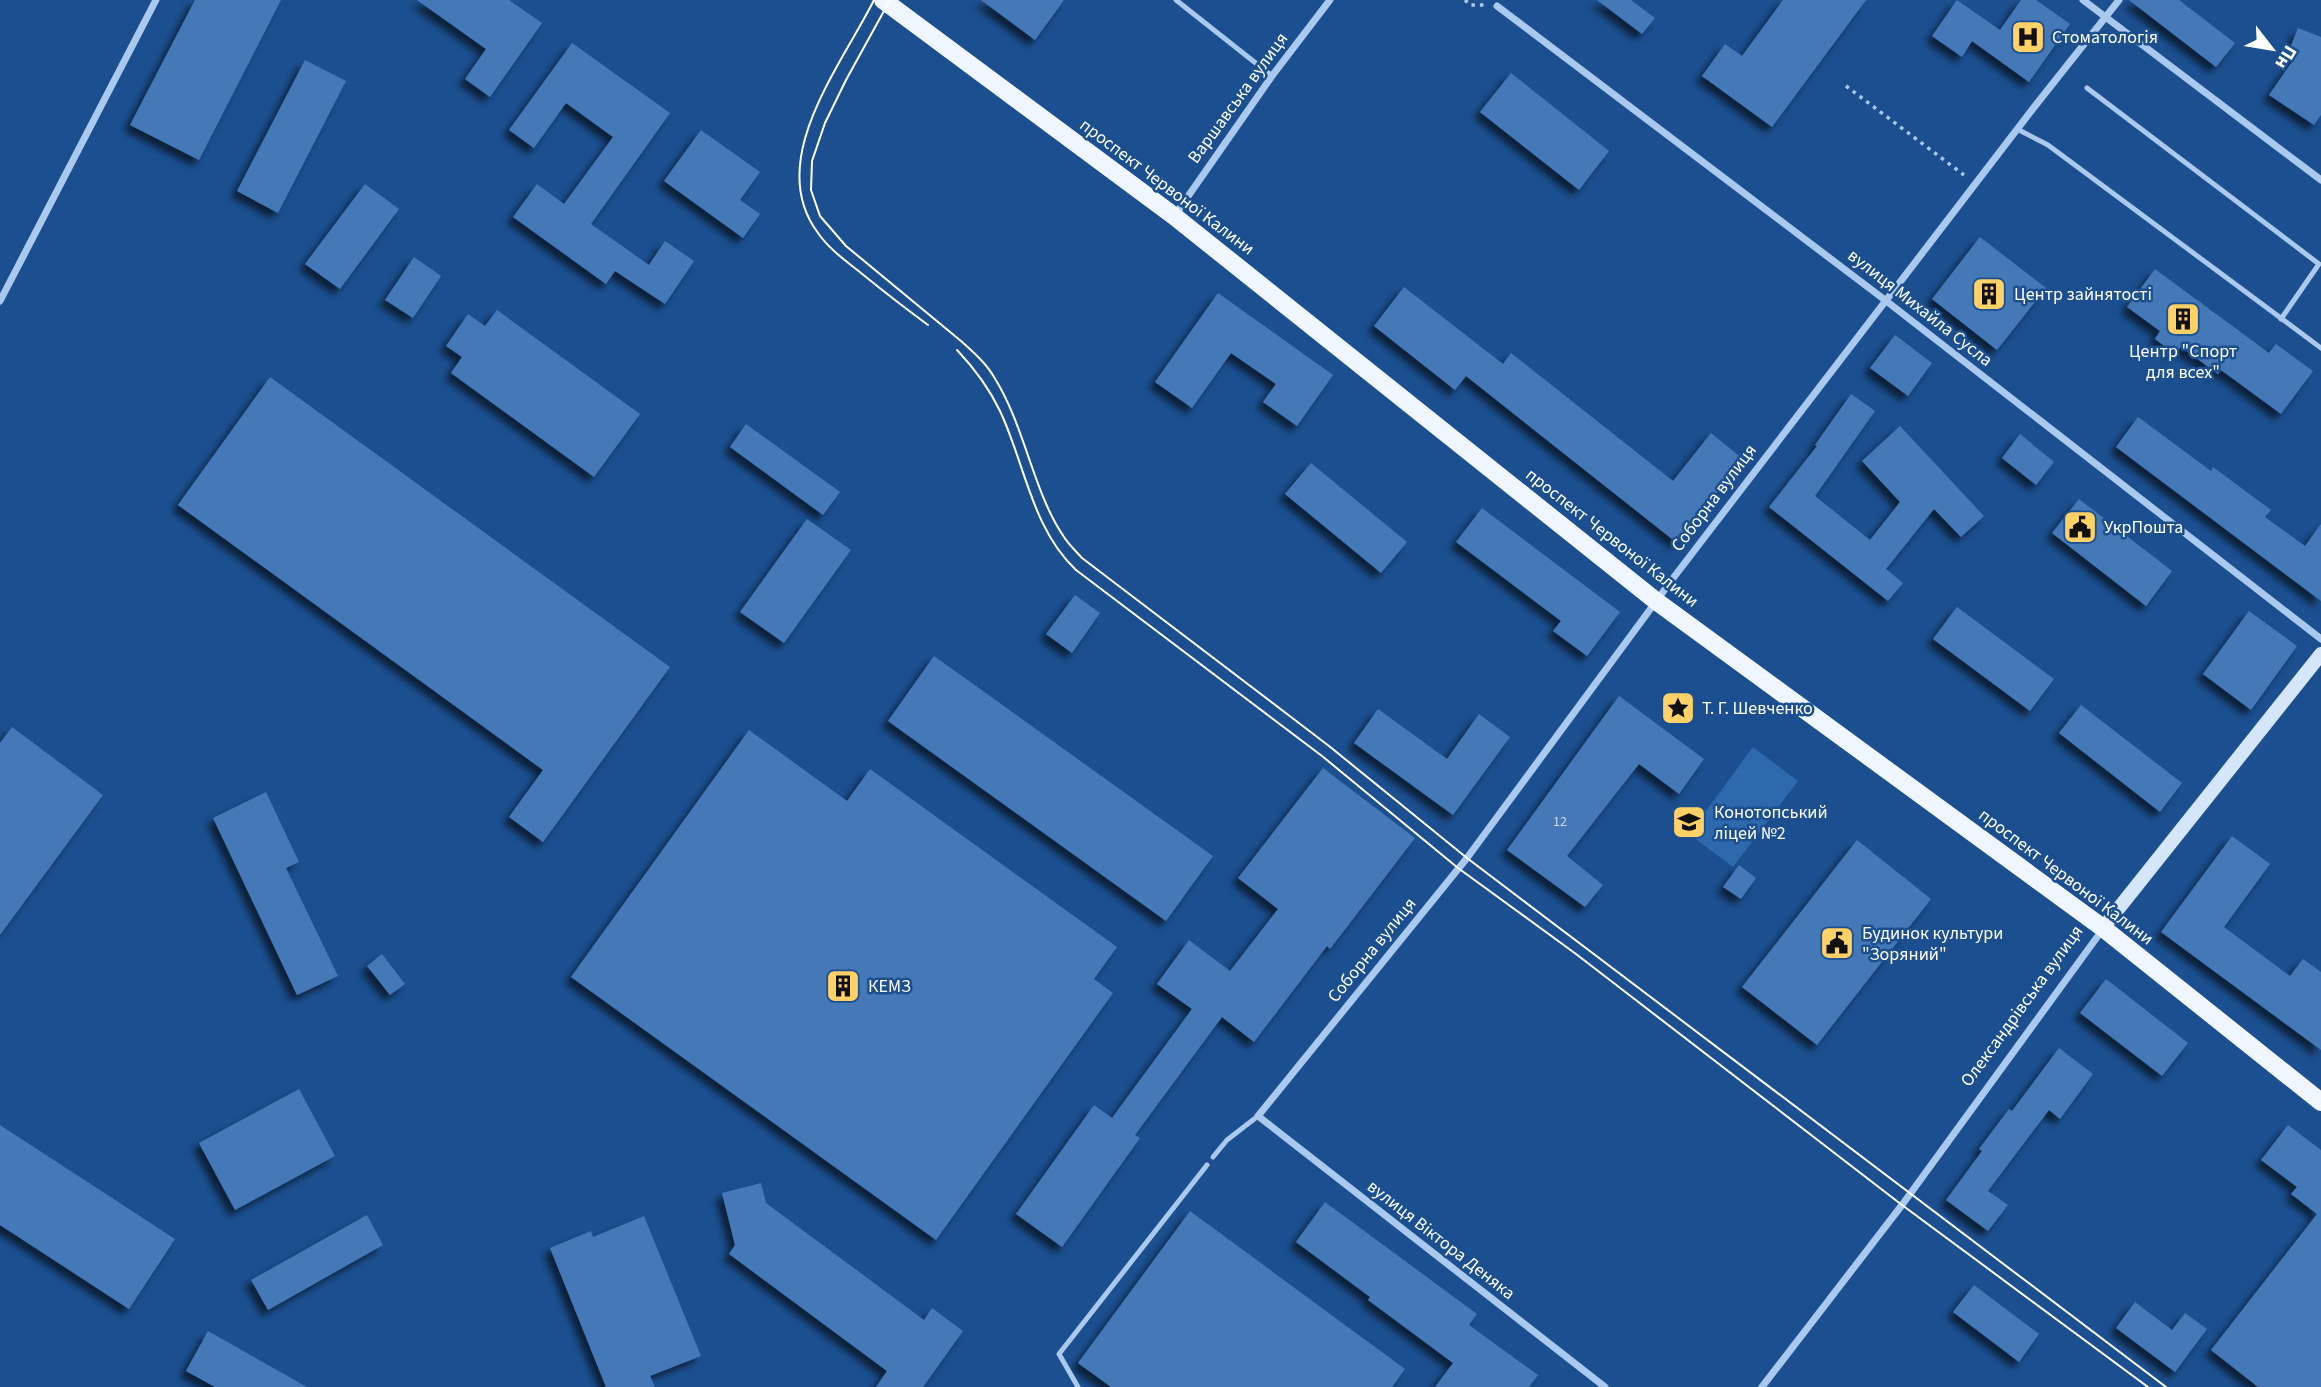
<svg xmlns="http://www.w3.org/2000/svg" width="2321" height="1387" viewBox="0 0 2321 1387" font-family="'Source Sans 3',sans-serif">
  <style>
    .green { fill: #2e69ad }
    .building { fill: #4478b7; filter: url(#shadow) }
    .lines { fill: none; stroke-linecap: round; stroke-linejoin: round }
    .path { stroke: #a9c9ee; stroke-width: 3.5; stroke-dasharray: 3.5 5; stroke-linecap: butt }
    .service { stroke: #a9c9ee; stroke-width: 5 }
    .minor { stroke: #a9c9ee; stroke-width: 7 }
    .secondary { stroke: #d6e6fa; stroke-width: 14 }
    .primary { stroke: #f0f6ff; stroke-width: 18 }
    .tram { stroke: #fff; stroke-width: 2 }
    .labels { text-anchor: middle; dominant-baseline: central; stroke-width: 5; stroke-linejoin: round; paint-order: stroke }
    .number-label { font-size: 14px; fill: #d0dded }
    .poi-label { font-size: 18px; fill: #fff; stroke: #1b4f8f; text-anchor: start }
    .street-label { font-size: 18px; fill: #fff; stroke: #1b4f8f }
  </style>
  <defs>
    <filter id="shadow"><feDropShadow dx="-6" dy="6" stdDeviation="3.5" flood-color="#0009"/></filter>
  </defs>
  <rect width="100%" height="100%" fill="#1b4f8f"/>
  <polygon class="green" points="1753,747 1798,781 1733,867 1689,834"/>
  <g class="building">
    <polygon points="195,0 281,0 199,160 130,125"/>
    <polygon points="417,0 509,0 542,23 490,97 465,79 486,49"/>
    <polygon points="981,0 1064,0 1035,40"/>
    <polygon points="1597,0 1631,0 1655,18 1642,34"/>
    <polygon points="1783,0 1866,0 1772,127 1702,76 1725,44 1742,56"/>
    <polygon points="1957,0 2000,30 2021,0 2036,0 2070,24 2029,82 1972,41 1962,57 1932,36"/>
    <polygon points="2129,0 2179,0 2235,43 2216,67"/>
    <polygon points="2298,28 2321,37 2321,115 2314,125 2269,95 2296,56 2288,53"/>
    <polygon points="572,43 670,113 591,224 649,265 665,241 694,261 665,304 615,271 606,284 513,217 537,184 564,204 613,137 566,103 534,148 509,130"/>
    <polygon points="305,60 346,81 278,213 237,191"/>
    <polygon points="1511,73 1609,151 1579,190 1480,112"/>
    <polygon points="701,130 760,172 740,200 760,214 743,238 664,181"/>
    <polygon points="365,184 399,209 340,289 305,264"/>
    <polygon points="1980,237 2046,288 1997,350 1932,299"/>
    <polygon points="414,257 441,276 413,318 385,300"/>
    <polygon points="2155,269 2269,353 2276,344 2313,371 2281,414 2221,370 2218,374 2181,347 2175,354 2155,339 2160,331 2127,307"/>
    <polygon points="1404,287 1503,364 1511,353 1673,481 1711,433 1743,459 1677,543 1466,376 1455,390 1374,326"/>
    <polygon points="1218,293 1333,375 1297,426 1263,402 1276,384 1231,353 1192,408 1155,382"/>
    <polygon points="497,310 640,414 594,477 451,373 462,357 446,346 468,314 485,326"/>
    <polygon points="1895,335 1932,363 1908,396 1870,368"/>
    <polygon points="270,377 670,667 543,842 509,817 543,770 178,505"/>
    <polygon points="1851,394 1875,411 1815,496 1870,540 1900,502 1862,461 1900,426 1984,516 1961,537 1934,509 1886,569 1903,583 1888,601 1769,507 1817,446 1815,445"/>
    <polygon points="2138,417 2211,471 2213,467 2271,510 2265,517 2305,546 2321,524 2321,601 2116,447"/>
    <polygon points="746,424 840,492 823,515 730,447"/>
    <polygon points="2020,434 2054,462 2036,485 2002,458"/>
    <polygon points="1311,463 1407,542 1381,573 1285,494"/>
    <polygon points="2079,499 2172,571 2146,606 2052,533"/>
    <polygon points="1482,508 1620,612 1587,656 1553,631 1561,621 1456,542"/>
    <polygon points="807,519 851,550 784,643 740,612"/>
    <polygon points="1075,595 1100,613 1072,653 1046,634"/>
    <polygon points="1957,607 2054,679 2030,711 1933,639"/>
    <polygon points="2249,611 2297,646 2251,710 2203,674"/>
    <polygon points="934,656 1213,856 1166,921 888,721"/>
    <polygon points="1619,696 1704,759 1679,794 1639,764 1567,856 1603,885 1585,907 1507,850"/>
    <polygon points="2081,705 2182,783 2160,812 2059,733"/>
    <polygon points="1378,709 1447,759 1479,714 1510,737 1453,815 1354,743"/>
    <polygon points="12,727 103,795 0,935 0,743"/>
    <polygon points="749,730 847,801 870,769 1117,947 1094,979 1113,993 936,1240 571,977"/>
    <polygon points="1323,768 1415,838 1330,949 1327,946 1254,1042 1222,1017 1135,1135 1140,1138 1062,1247 1016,1214 1094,1105 1112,1118 1192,1009 1157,984 1189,940 1230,971 1278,909 1238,878"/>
    <polygon points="266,792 299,862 286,868 338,976 297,995 213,818"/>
    <polygon points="2232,836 2270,864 2224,927 2290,976 2303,959 2321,972 2321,1050 2161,932"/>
    <polygon points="1857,840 1931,899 1817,1045 1742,987"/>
    <polygon points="1739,865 1756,878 1741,899 1723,887"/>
    <polygon points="382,954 405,984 390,995 367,966"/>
    <polygon points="2106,979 2188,1043 2162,1076 2080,1013"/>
    <polygon points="2059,1048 2093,1074 2060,1119 2049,1110 1988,1191 2008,1205 1988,1231 1946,1200 1982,1151 1979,1149 2009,1109 2012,1111"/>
    <polygon points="299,1089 335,1156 235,1210 199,1143"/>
    <polygon points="0,1125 175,1239 129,1309 0,1225"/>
    <polygon points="2288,1125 2321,1150 2321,1387 2258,1387 2211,1350 2317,1214 2291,1194 2297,1187 2261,1160"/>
    <polygon points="761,1183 766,1203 924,1320 932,1308 963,1331 923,1387 876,1387 887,1371 729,1254 735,1245 722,1193"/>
    <polygon points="1325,1202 1477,1314 1469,1325 1538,1375 1529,1387 1435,1387 1453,1363 1368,1300 1370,1297 1296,1242"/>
    <polygon points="1190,1211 1405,1369 1392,1387 1111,1387 1078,1363"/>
    <polygon points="367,1215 383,1245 268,1310 251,1280"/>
    <polygon points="644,1216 701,1356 650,1376 655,1387 606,1387 550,1248 591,1231 593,1237"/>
    <polygon points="1974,1285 2039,1334 2019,1362 1953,1312"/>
    <polygon points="2135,1302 2172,1330 2185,1313 2207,1329 2175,1372 2116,1328"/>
    <polygon points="208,1331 307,1387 215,1387 186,1371"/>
  </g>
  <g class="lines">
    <g class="path">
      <polyline points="1465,0 1470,5 1485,5"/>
      <polyline points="1846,86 1964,175"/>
    </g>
    <g class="service">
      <polyline points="1176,0 1272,76"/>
      <polyline points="2087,88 2319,264 2281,319"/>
      <polyline points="2017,129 2048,145 2321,348"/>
      <polyline points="1213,1157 1227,1140 1258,1116"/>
      <polyline points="1078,1387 1059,1354 1207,1165"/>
    </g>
    <g class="minor">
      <polyline points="2083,0 2321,180"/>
      <polyline points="1497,6 1885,300 2321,639"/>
      <polyline points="1175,215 1272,76 1330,0"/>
      <polyline points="0,301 156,0"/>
      <polyline points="1605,1387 1258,1116 1467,858 1674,577 2035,106 2119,0"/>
      <polyline points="1762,1387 1902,1205 2103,929"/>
    </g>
    <polyline class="secondary" points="2103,928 2321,654"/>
    <polyline class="primary" points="883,0 1174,216 1656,601 2103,928 2321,1102"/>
    <g class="tram">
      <path d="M874,0C841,66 764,161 818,233C829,249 846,261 861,273C883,291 905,308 928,325"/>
      <path d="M890,0L846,80L825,123L812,161L811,190L820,216L846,246L961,341C973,352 986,363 994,377C1025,426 1033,492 1064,537C1069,545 1076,551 1082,558L1329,746L1467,858L2166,1387"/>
      <path d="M957,350C975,369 989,388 1000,411C1025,464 1032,529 1076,570L1322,756L1458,868L1576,954L1902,1205L2148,1387"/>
    </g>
  </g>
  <defs>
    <g id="hospital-square" transform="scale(1.75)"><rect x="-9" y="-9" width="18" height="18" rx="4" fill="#ffd166" stroke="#1b4f8f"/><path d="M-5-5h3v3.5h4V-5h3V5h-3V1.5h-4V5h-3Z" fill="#111"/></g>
    <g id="building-square" transform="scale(1.75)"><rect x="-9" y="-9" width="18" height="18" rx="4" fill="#ffd166" stroke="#1b4f8f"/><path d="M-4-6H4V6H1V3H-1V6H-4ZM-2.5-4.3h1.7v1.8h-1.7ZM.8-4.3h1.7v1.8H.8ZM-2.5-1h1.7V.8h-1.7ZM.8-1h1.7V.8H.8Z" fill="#111"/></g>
    <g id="civic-square" transform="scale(1.75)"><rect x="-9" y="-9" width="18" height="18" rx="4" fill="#ffd166" stroke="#1b4f8f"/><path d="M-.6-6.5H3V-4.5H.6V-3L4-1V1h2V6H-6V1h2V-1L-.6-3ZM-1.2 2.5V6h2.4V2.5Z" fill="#111"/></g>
    <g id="sight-square" transform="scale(1.75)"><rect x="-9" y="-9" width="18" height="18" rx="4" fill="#ffd166" stroke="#1b4f8f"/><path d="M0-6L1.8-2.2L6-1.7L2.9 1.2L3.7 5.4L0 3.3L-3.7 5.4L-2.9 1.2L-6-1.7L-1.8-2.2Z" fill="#111"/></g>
    <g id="school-square" transform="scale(1.75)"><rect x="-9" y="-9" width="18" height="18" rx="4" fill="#ffd166" stroke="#1b4f8f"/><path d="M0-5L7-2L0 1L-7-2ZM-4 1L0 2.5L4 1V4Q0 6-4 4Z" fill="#111"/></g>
  </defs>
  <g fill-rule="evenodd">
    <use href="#hospital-square" x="2028" y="37"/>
    <use href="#building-square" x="1989" y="294"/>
    <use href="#building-square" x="2183" y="319"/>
    <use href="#civic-square" x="2080" y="527"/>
    <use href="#sight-square" x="1678" y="708"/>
    <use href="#school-square" x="1689" y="822"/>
    <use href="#civic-square" x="1837" y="943"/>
    <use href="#building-square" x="843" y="986"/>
  </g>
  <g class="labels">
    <g class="number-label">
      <text x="1560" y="822">12</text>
    </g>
    <g class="poi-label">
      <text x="2052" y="37">Стоматологія</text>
      <text x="2014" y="294">Центр зайнятості</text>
      <text x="2183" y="351" text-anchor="middle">Центр "Спорт<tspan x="2183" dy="21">для всех"</tspan></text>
      <text x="2104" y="527">УкрПошта</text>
      <text x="1702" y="708">Т. Г. Шевченко</text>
      <text x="1714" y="812">Конотопський<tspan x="1714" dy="21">ліцей №2</tspan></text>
      <text x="1862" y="933">Будинок культури<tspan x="1862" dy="21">"Зоряний"</tspan></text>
      <text x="868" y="986">КЕМЗ</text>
    </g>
    <g class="street-label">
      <text transform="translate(1238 98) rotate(-54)">Варшавська вулиця</text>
      <text transform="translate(1167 187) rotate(37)">проспект Червоної Калини</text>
      <text transform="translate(1920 308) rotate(38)">вулиця Михайла Сусла</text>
      <text transform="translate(1714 498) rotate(-53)">Соборна вулиця</text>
      <text transform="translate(1612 538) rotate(38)">проспект Червоної Калини</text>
      <text transform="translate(2066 877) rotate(37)">проспект Червоної Калини</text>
      <text transform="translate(1372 950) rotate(-51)">Соборна вулиця</text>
      <text transform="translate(2022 1006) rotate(-54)">Олександрівська вулиця</text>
      <text transform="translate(1441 1240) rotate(38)">вулиця Віктора Деняка</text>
    </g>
  </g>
  <g transform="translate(2272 49) rotate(121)" stroke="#1b4f8f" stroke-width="5" paint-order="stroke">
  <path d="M0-5L12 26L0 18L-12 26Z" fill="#ffffff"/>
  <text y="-10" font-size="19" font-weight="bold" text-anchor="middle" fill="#ffffff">Пн</text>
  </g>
</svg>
